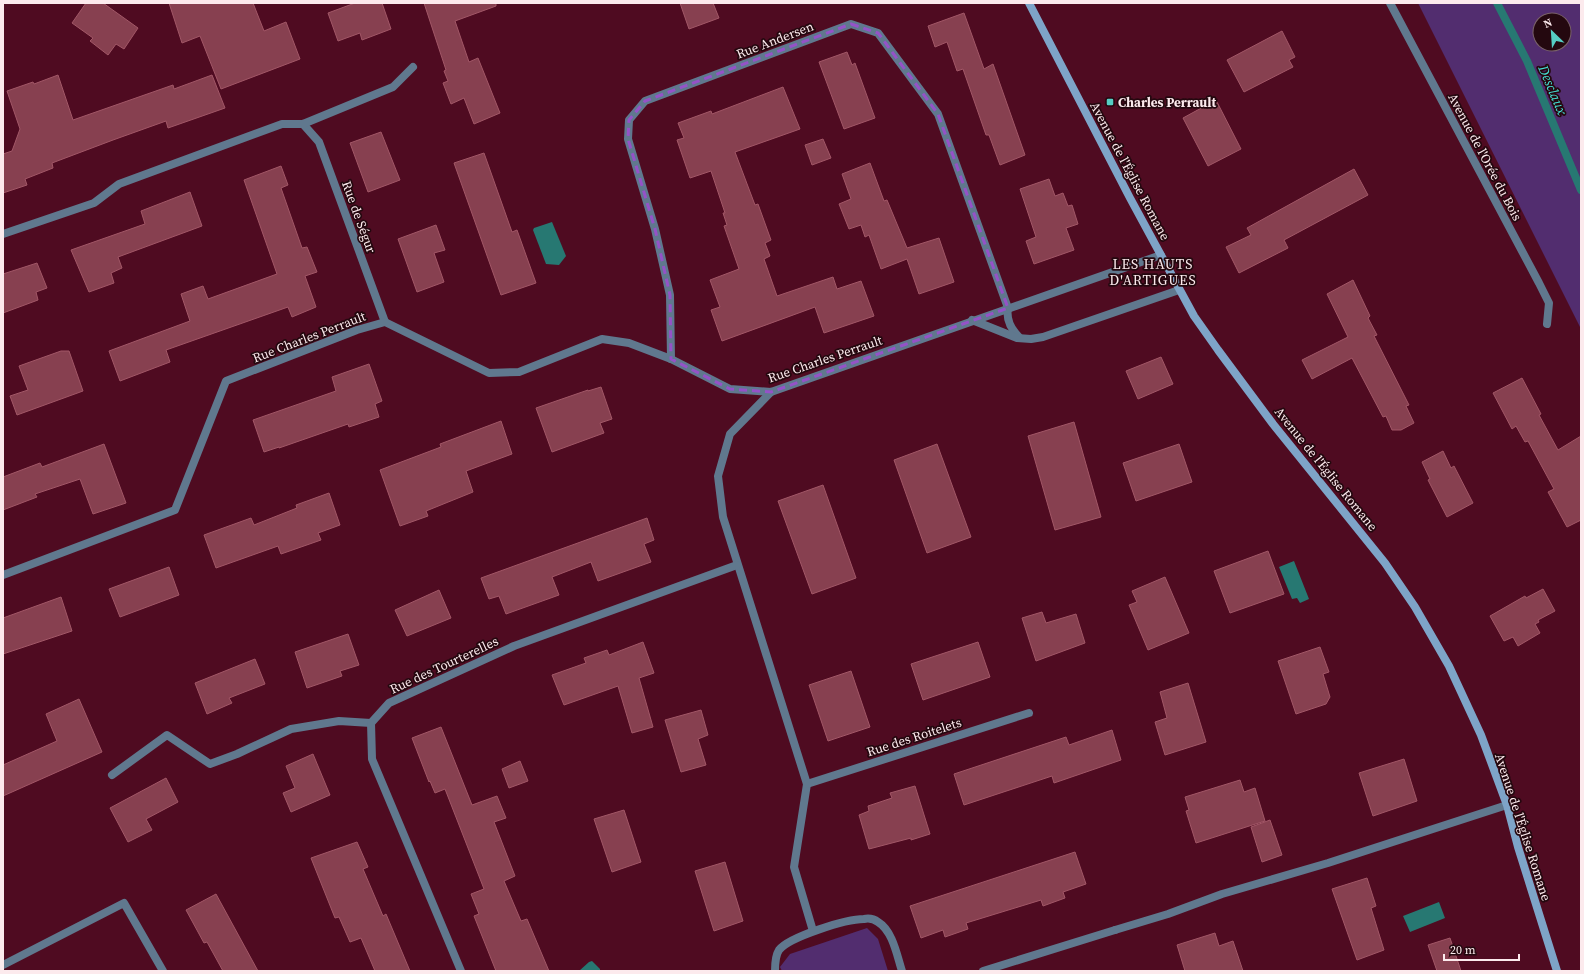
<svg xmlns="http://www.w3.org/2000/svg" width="1584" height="974" viewBox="0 0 1584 974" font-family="'Source Serif 4',serif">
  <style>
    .green { fill: #522d6f; fill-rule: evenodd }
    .water { fill: #277872 }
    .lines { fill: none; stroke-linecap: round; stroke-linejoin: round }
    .stream { stroke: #277872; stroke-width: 8 }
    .building { fill: #874050; stroke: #a25767 }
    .lane { stroke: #60788e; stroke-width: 8 }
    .street { stroke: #60788e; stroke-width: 8 }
    .secondary { stroke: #7ea4c8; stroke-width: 8 }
    .marked { fill: none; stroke: #9552c8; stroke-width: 3; stroke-dasharray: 8 5; stroke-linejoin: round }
    .poi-dot { fill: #56cec4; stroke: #24080f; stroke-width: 1.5 }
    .labels { text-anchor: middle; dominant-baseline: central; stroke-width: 3.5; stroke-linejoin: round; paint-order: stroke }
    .street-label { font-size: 13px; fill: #fceaed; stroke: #24080f }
    .poi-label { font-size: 13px; font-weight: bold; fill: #fceaed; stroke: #24080f; text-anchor: start }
    .water-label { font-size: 14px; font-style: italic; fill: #45dfd4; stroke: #24080f }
    .neighbourhood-label { font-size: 14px; letter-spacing: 1px; fill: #fceaed; stroke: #24080f }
  </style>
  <rect width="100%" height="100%" fill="#4f0b21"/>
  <g class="green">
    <path d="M1418,3H1581V329ZM1540,20H1564V44H1540Z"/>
    <polygon points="867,928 878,939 888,971 782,971 780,967 790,954"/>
  </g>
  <g class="water">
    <polygon points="552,222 566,256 559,265 546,264 533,230 534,228"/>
    <polygon points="1294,561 1309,599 1300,603 1297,598 1292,599 1279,567"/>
    <polygon points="1439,902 1445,918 1410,932 1403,916"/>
    <polygon points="592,961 600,969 600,971 579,971 589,962"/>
  </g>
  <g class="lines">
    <polyline class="stream" points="1497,3 1527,61 1581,190"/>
  </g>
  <g class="building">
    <polygon points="86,3 103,3 138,28 124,49 116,44 108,55 90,41 93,38 72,23"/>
    <polygon points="169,3 253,3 264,31 286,22 300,59 221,89 200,36 182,43"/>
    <polygon points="355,3 382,3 391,29 362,40 360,33 338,41 328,13"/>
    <polygon points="424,3 496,3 496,6 455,21 469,62 478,58 500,113 474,124 464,98 451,104 443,83 448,81 444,71 446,70"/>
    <polygon points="680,3 713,3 719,18 689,29"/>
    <polygon points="964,13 984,69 993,64 1025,155 1000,165 989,135 986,135 963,69 957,71 947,42 935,47 928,26"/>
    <polygon points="1282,31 1295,57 1289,60 1293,67 1244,92 1227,60"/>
    <polygon points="847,52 852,65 855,63 875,118 844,129 819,62"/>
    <polygon points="58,75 73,120 173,85 174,89 212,75 225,108 168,128 166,121 113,140 52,163 53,168 25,179 27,185 3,193 3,154 12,151 20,129 7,91 33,82 34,84"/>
    <polygon points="783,87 800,129 735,152 755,205 758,204 771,240 765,243 770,256 764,259 777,296 833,277 837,289 861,281 874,316 824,333 815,307 722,341 711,310 720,307 710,280 739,269 724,226 727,225 723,213 725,213 711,171 690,178 677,140 684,138 678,123 711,111 712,114"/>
    <polygon points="1216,100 1241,149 1208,166 1183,118"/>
    <polygon points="381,132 400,180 368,192 350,143"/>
    <polygon points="823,139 831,158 812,165 805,145"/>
    <polygon points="484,153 512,232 517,230 536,283 501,295 454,163"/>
    <polygon points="870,163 884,201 887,200 907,248 939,238 954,282 919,294 907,259 881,269 869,235 865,237 861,225 849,229 839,204 851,199 842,174"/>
    <polygon points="281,166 288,185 281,188 302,248 307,247 317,272 305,276 316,307 292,317 288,307 166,350 170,362 120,381 109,351 190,321 181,294 203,286 208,299 277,274 244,180"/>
    <polygon points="1354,169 1368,195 1284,240 1288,248 1239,273 1226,247 1251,235 1247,228"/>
    <polygon points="1049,179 1055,196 1063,193 1068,206 1072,205 1078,224 1066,228 1074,250 1034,264 1026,241 1036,237 1020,189"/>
    <polygon points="190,192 202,226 118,257 122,268 111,273 114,283 89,292 71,250 145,224 141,211"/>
    <polygon points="436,225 445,250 434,253 444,282 417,292 398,239"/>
    <polygon points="37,263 47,288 36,292 38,300 3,313 3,274"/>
    <polygon points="1353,280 1370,316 1368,318 1377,335 1374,336 1409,405 1406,406 1414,423 1401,430 1392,430 1386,416 1383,417 1352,358 1312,379 1302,360 1348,337 1327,294"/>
    <polygon points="61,351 69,351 83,391 17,415 10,396 28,390 19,366"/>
    <polygon points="1161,357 1173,384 1138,399 1126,371"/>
    <polygon points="369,364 382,401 375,404 379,417 349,427 348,424 279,448 279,447 264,452 253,420 336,391 332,377"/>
    <polygon points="1522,378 1541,414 1539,415 1558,450 1581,436 1581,520 1567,527 1548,492 1554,489 1528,441 1525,442 1516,426 1512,429 1493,393"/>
    <polygon points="601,387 612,419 600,423 604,433 552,452 536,408 588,390 588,391"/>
    <polygon points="501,421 512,454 466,471 473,492 426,511 428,516 400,526 380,470 441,447 440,444"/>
    <polygon points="1074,422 1101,517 1055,530 1028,436"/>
    <polygon points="104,444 126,503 93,514 80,479 35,494 37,497 3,510 3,477 40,463 42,467"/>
    <polygon points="937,444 971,537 927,553 894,460"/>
    <polygon points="1179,444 1192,482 1136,501 1123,463"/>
    <polygon points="1443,451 1451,468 1454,466 1473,503 1447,517 1428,480 1430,479 1422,462"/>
    <polygon points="823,485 856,578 812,594 778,501"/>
    <polygon points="329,493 340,525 318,533 321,540 281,554 278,546 216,568 204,535 251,518 254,525 297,508 296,505"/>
    <polygon points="647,518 654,540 644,544 651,562 598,581 591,562 552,577 559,595 506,614 499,596 489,599 481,578"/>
    <polygon points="1268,551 1284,594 1230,613 1214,571"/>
    <polygon points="169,567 179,595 120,617 109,589"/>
    <polygon points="1165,577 1189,633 1148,650 1129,605 1137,602 1132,591"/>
    <polygon points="1543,589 1555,611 1538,620 1539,622 1535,624 1540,633 1518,646 1513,637 1504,641 1490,616 1525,596 1526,598"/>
    <polygon points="439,590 451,618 407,636 395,610"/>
    <polygon points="61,597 72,631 3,654 3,618"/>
    <polygon points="1042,612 1046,623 1076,614 1085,643 1036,661 1022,618"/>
    <polygon points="348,634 359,665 340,671 342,676 307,688 295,652"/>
    <polygon points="643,642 654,673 639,678 653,727 632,733 618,686 564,705 552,675 586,663 584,658 607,650 609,655"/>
    <polygon points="978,642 990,677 923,700 911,664"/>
    <polygon points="1320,647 1329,672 1323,674 1330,697 1326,704 1296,714 1278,661"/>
    <polygon points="255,659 265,684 229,698 232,703 207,714 195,683"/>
    <polygon points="851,671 870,727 828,741 809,685"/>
    <polygon points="1188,683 1206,742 1165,755 1155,722 1167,718 1160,692"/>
    <polygon points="79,699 102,752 3,796 3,765 57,741 46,714"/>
    <polygon points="701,710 708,735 698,739 706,765 681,772 665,720"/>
    <polygon points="441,727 472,805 497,796 506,818 494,822 515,876 504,881 521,921 527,919 549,971 496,971 474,916 479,914 471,894 484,889 445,789 435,793 430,781 429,782 412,738"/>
    <polygon points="1112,730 1121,760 1054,783 1052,776 964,805 954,774 1066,737 1069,745"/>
    <polygon points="313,754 330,795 291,812 283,793 295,788 286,766"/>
    <polygon points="1404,759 1417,801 1373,816 1359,773"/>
    <polygon points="520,761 528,781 509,788 502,769"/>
    <polygon points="166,778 178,802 146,819 152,830 128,842 110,808"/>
    <polygon points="1240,780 1244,792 1255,788 1265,821 1196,843 1186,811 1189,810 1185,797"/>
    <polygon points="915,786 930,834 911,840 911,838 869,849 859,815 869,811 868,806 892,798 890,793"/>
    <polygon points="624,810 641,862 612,872 594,819"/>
    <polygon points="1270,820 1282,855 1262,862 1251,827"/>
    <polygon points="357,842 368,867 363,869 383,916 386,914 410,971 375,971 361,938 350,942 339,917 335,918 311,858"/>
    <polygon points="1075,852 1086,884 1063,892 1065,898 1043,906 1041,900 966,923 968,929 945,937 943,930 921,938 910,906"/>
    <polygon points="725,862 743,921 714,931 695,871"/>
    <polygon points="1367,878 1376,906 1371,908 1384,950 1357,960 1332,889"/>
    <polygon points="216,894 258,971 223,971 207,942 204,943 186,910"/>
    <polygon points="1215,933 1219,946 1233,941 1243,971 1185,971 1177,945"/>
    <polygon points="1450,938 1461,971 1437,971 1428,945"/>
  </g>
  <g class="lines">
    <polyline class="lane" points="1115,930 1168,914 1222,894 1328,863 1507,805"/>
    <g class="street">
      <polyline points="1390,3 1539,283 1549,303 1547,324"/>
      <polyline points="303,124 319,142 385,322"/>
      <polyline points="3,234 94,203 119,184 282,124 303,124 393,87 413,67"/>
      <path d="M1008,308C1006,319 1011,329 1019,337"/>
      <polyline points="972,320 1017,338 1031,339 1043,337 1179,290"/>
      <polyline points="671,359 670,295 655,229 628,139 629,120 645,101 851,24 878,33 938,114 1008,308"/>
      <polyline points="771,392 730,434 718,476 723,517 807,784 794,867 813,931"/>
      <polyline points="3,575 175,510 226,381 357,330 385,322 489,373 519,372 602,339 629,343 671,359 730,389 771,392 1161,255"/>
      <polyline points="112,775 167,735 210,764 237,754 291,729 339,721 371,723"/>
      <polyline points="807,784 1029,713"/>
      <polyline points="3,965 124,903 163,971"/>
      <polyline points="461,971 372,759 371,723 389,703 514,646 737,565"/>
      <path d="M775,971C775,964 775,956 779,950C789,937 846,919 864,919C869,918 874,919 878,922C893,931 897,956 902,971"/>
      <polyline points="983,971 1115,930"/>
    </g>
    <polyline class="secondary" points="1029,3 1130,198 1194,316 1218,350 1273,424 1385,563 1415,607 1449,666 1481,735 1507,805 1518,847 1557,971"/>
  </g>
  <path class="marked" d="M851,24L878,33L938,114L1008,308L771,392L730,389L671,359L670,295L655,229L628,139L629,120L645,101Z"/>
  <rect class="poi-dot" x="1106" y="98" width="8" height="8" rx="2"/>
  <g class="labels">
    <g class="street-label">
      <text transform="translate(775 40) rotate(-21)">Rue Andersen</text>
      <text transform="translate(1485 157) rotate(62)">Avenue de l'Orée du Bois</text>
      <text transform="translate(1130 171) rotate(62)">Avenue de l'Église Romane</text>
      <text transform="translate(359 217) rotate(70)">Rue de Ségur</text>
      <text transform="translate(309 337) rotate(-21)">Rue Charles Perrault</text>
      <text transform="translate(825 359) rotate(-19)">Rue Charles Perrault</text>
      <text transform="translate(1326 469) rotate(51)">Avenue de l'Église Romane</text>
      <text transform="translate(444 665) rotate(-25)">Rue des Tourterelles</text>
      <text transform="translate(914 737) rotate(-18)">Rue des Roitelets</text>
      <text transform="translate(1523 827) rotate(72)">Avenue de l'Église Romane</text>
    </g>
    <g class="poi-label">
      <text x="1118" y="102">Charles Perrault</text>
    </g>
    <g class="water-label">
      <text transform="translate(1553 90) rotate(67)">Desclaux</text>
    </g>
    <g class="neighbourhood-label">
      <text x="1153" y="264">LES HAUTS<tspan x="1153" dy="16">D'ARTIGUES</tspan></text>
    </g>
  </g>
  <rect width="1584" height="974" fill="none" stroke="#fceaed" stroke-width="8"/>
  <g transform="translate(1552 32) rotate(335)"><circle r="19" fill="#24080f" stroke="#7a6268"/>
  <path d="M0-3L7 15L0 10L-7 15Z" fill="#56cec4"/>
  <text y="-6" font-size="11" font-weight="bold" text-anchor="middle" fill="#fceaed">N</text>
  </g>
  <path d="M1444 954v6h75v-6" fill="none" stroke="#fceaed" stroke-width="2"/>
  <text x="1450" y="954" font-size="12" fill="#fceaed" stroke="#24080f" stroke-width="3" paint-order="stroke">20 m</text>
</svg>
